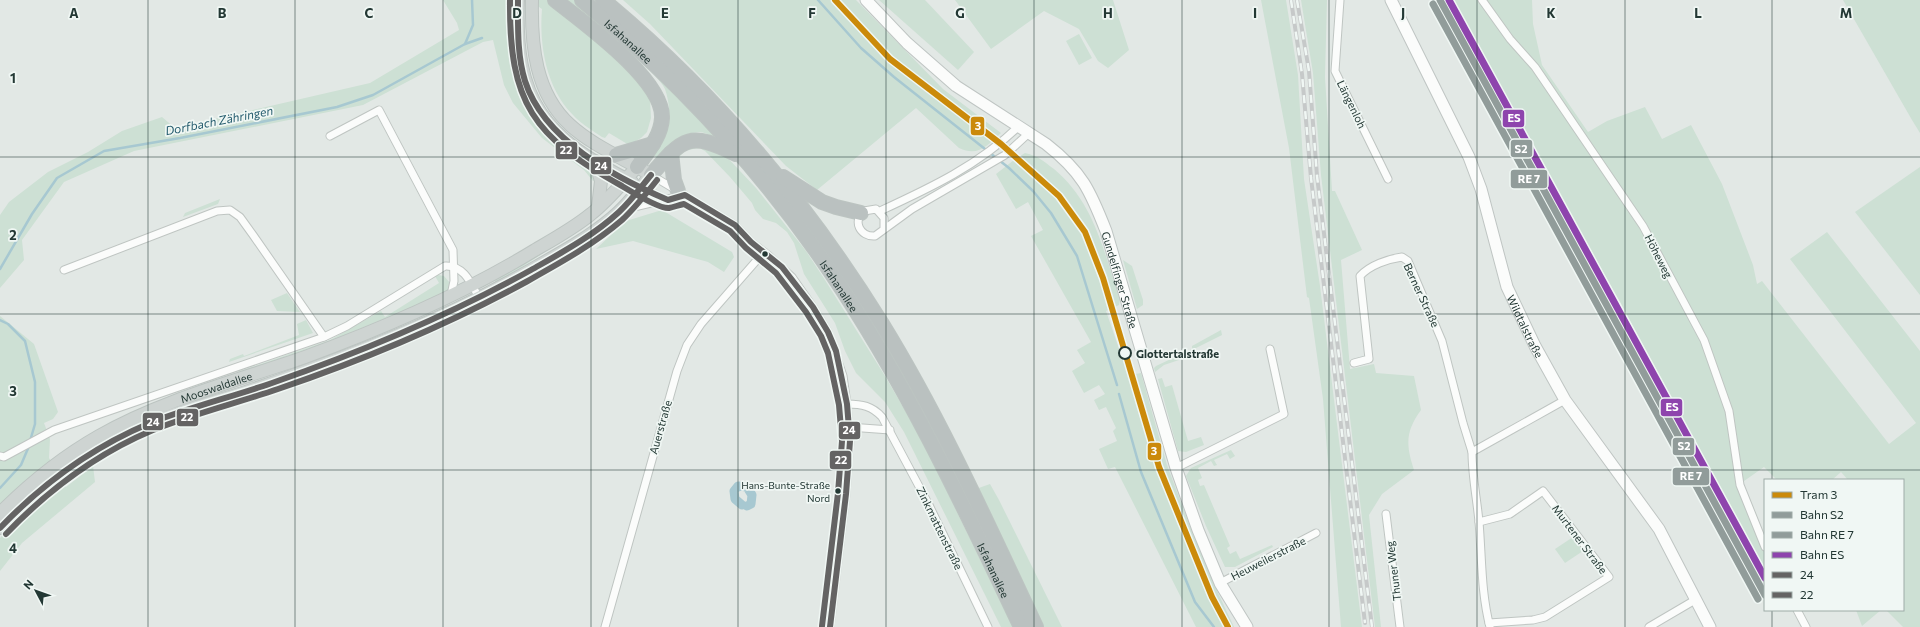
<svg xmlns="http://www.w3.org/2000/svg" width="1920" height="627" viewBox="0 0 1920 627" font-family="Commissioner,sans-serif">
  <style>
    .green { fill: #cde0d4 }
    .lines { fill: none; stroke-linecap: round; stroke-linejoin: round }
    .stream { stroke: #a7c8d1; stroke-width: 2.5 }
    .canal { stroke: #a7c8d1; stroke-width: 9 }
    .street-casing { stroke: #bfc5c2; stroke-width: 9 }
    .secondary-casing { stroke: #bfc5c3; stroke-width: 13 }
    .primary-casing { stroke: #bcc4c1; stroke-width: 14 }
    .highway-casing { stroke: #bcc4c1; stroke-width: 16 }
    .street { stroke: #fbfcfb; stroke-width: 7 }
    .secondary { stroke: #fbfcfb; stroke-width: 11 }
    .primary { stroke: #ced4d2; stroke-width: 12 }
    .highway { stroke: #bac1c0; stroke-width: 14 }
    .rail-casing { stroke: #c6c9c9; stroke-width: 4 }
    .rail { stroke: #f0f7f4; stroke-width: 2.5; stroke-dasharray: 8; stroke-linecap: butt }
    .bus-1-casing { stroke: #f0f7f4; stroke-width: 9 }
    .bus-2-casing { stroke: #f0f7f4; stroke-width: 9 }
    .bus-1 { stroke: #646363; stroke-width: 6 }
    .bus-2 { stroke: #646363; stroke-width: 6 }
    .rail-1-casing { stroke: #f0f7f4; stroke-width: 10 }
    .rail-2-casing { stroke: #f0f7f4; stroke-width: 10 }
    .rail-3-casing { stroke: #f0f7f4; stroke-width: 10 }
    .rail-1 { stroke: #919c9a; stroke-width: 7 }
    .rail-2 { stroke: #919c9a; stroke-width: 7 }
    .rail-3 { stroke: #8e44ad; stroke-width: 7 }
    .tram-1-casing { stroke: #f0f7f4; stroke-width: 9 }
    .tram-1 { stroke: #cb8a0a; stroke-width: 6 }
    .grid { fill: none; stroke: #233834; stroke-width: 1; stroke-opacity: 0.55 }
    .bus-dot { fill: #233834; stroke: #f0f7f4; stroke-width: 1.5 }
    .stop-dot { fill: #f0f7f4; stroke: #233834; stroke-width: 2 }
    .labels { text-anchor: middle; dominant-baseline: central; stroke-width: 3.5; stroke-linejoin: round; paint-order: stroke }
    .bus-label { font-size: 10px; fill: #233834; stroke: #f0f7f4; text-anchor: end }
    .street-label { font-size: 11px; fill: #233834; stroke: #f0f7f4 }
    .stop-label { font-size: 11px; font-weight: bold; fill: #233834; stroke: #f0f7f4; text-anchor: start }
    .water-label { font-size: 12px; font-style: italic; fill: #245b6d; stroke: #f0f7f4 }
    .grid-label { font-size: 13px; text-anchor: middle; font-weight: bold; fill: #233834; stroke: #f0f7f4; stroke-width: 3.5; stroke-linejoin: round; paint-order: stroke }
    .line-badge { stroke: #f0f7f4; stroke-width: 1.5 }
    .badge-label { font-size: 11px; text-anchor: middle; font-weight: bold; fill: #fff }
  </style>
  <rect width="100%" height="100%" fill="#e2e8e5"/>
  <g class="green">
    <path d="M443,0H512C512,56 512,101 556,142C568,154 589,164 595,180L593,181L584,170L542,138L513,103L504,85L493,40L483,42L363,105L134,151L64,182L22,240L24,260L0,288V215L9,202L48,172L88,152L122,131L162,117L175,128L370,83L459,30L457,23Z"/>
    <path d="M529,0H547L634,74L650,99L651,118L647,132L641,138L629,145L609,133L605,138L602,137C592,130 581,124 573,115C546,88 539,45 542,9Z"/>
    <path d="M566,0H574L632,50L721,139C715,137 707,133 700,132C683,132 670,148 658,158L653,155C667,132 674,116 665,89C659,72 584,15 566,0Z"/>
    <path d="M623,0H856L943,89L1001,133C987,146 978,157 959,148L916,108L817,190L786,166L650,24Z"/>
    <polygon points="879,0 925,0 974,52 958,70"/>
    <polygon points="955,0 1113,0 1129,50 1108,68 1098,61 1079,29 1044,11 991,49"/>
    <polygon points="1261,0 1286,0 1298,75 1304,179 1320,286 1362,627 1341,627 1323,399 1309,298 1307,297 1289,148"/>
    <path d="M1301,0H1327L1325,77L1332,191H1335L1362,250L1341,260L1350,369L1374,364L1376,373L1414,376L1421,410C1405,432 1406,445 1414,470L1382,494L1369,515L1381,627H1375L1321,175L1313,73Z"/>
    <polygon points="1450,0 1532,0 1533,24 1542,65 1588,132 1607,121 1645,107 1662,139 1691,125 1722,184 1753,265 1757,284 1762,281 1889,444 1916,423 1790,259 1827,232 1920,351 1920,627 1903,627 1886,610 1903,610 1903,480 1848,480 1841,472 1832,480 1777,480 1764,467 1737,486 1765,554 1765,571 1619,300"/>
    <polygon points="1843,0 1920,0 1920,133 1912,120"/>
    <polygon points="1079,34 1092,58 1079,65 1066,41"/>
    <polygon points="696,144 724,154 756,188 806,251 825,280 885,376 921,438 1013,627 1001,627 904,432 885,402 856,373 845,351 835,323 804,274 794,243 787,232 776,223 763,219 755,210 752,203 730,177 705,151 699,148 693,149 685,151 680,156 681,150"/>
    <path d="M1025,153C1039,156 1043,161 1054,169C1094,202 1104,252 1120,300L1119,305L1106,311L1126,369L1130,375L1141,373L1167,465L1194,537L1209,568L1218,593L1234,627H1196L1115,467L1108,469L1099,449L1117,441L1113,431L1116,428L1106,407L1099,410L1094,400L1105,394L1099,385L1084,393L1072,371L1085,363L1077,350L1091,342L1031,236L1043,230L1028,202L1016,209L996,174L1014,160Z"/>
    <polygon points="1920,167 1920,295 1855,212"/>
    <polygon points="618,193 621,195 574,233 496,284 494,279"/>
    <polygon points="220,199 218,204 183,217 185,213"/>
    <polygon points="662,210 732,252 734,257 724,272 708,262 633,241 596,249 626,221"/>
    <polygon points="1123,260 1132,266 1143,300 1143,305 1137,309"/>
    <polygon points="438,275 444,276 450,283 448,291 444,294 306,351 237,375 237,372 330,340 381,311 385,317 439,283 435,276"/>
    <polygon points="287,293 300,312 277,311 271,300"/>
    <polygon points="0,316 34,344 58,412 53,419 44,423 50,439 49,458 52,463 0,509"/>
    <polygon points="306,320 313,333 229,362 230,359 243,354 244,356 299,335 297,324"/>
    <polygon points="1221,330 1222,335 1194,349 1191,356 1164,365 1155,372 1154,368 1156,366 1192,349 1192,346"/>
    <polygon points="1162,378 1165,387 1172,385 1188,441 1201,437 1204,445 1186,452 1178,451 1158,379"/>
    <polygon points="1231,450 1235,456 1230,459 1227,454 1214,460 1217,465 1214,466 1211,461 1198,468 1202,478 1198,480 1200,486 1204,485 1230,546 1227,548 1230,554 1236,551 1240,559 1272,545 1273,547 1235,567 1225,567 1206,526 1186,476 1191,468"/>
    <path d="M93,466L95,482L22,543L0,571V538C20,517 39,499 62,481L66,487Z"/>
    <polygon points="990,484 999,500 1062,627 1042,627 976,489"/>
    <polygon points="1573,537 1583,551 1565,563 1555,549"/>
    <polygon points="1856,610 1881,610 1862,626"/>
  </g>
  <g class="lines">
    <g class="stream">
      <polyline points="818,0 861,48 894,77 1009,168 1033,191 1051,213 1077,256 1117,385"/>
      <polyline points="465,44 473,25 472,0"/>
      <polyline points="0,269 32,214 57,178 104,151 180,138 337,107 373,95 465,44 482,38"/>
      <polyline points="0,320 8,324 25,341 35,382 35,424 30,441"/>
      <polyline points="1119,394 1141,472 1195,602 1214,627"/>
      <polyline points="0,488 21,465 29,446"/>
    </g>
    <polyline class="canal" points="742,505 735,499 734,491 738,486 747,487 752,495 751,504 747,506"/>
    <g class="street-casing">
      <g id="street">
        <polyline points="1340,0 1335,71 1388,179"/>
        <polyline points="1482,0 1510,39 1535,67 1643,226 1704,340 1729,411 1740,485 1765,547"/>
        <polyline points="330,136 379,110 453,250 454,281 451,295"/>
        <polyline points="651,175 735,225 751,242 768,255 792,277 813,307 828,332 843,376 847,404 850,441 846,494 830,627"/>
        <polyline points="641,187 667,200"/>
        <path d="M880,211C930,188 979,165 1019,126"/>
        <polyline points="622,213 634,207 685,195"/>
        <path d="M884,229V218L876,209L864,211C852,221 860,237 875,236L912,209L1005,155L1029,133"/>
        <polyline points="64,270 217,211 230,210 240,217 253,235 324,337"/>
        <path d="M1354,363L1369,359L1360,276C1370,265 1388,259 1402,257L1408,261L1442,341L1463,423L1472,452L1565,400"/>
        <path d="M847,404C862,404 872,406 882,417L929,505L988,627"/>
        <polyline points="849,427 890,430"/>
        <path d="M1472,452C1472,476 1477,499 1479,522C1482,557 1481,593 1490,627"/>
        <path d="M0,456L4,457L54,430L324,337L347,326L445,266C464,265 471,283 479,298"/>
        <polyline points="1176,468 1284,414 1270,349"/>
        <polyline points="1386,514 1400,627"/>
        <polyline points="1479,522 1510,514 1543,491 1609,577 1545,617 1533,620 1489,623"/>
        <polyline points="1220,583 1316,533"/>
        <polyline points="1797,610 1806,627"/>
        <polyline points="605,627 677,371 687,345 701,324 764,252"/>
        <polyline points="1649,627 1695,600"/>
      </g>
    </g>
    <g class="secondary-casing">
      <g id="secondary">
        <path id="s1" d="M866,0L907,43L956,86L1046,144C1082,172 1090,190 1106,231L1176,468L1198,530L1220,583L1247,627"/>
        <path id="s2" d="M1391,0L1469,157L1481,189L1507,287L1535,346L1565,400L1659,529L1710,627"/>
      </g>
    </g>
    <g class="primary-casing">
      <g id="primary">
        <path d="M518,0C514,101 544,138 632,182"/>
        <polyline points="595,161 601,181 598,207"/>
        <path id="s3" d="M0,513C30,483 62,457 99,436C162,400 236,381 305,357C384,328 463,294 535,250C554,239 574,228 591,214C608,201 622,183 637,167"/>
        <path d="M0,528C41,483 94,446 150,423C184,409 220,401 254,389C348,357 441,321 527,272C557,255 587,239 613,217C628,205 639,189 651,175C625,159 593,146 570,125C535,93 531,45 532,0"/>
      </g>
    </g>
    <g class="highway-casing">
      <g id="highway">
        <path d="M555,0C584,23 664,80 662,118C661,137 647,152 637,167"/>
        <path id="s4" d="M582,0C676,78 762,170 830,271C906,383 963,505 1021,627"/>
        <path d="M603,0C713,91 807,203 882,324C941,420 988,525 1036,627"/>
        <polyline points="671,153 674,180 678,191"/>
        <polyline points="616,155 653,144"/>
        <path d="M651,175C684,137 689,131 736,154"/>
        <polyline points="783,177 822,202 836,207 861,213"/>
      </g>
    </g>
    <use href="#street" class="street"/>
    <use href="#secondary" class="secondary"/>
    <use href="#primary" class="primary"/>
    <use href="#highway" class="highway"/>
    <g class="rail-casing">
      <g id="rail">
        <polyline points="1291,0 1302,74 1311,178 1365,623"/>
        <polyline points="1297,0 1309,71 1317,176 1372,627"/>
      </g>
    </g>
    <use href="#rail" class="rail"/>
    <g class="bus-1-casing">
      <g id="bus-1">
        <path d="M518,0C518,27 517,55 525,81C544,140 614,177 668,200L685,195L735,225L751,242L782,267L813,307L828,332L836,351L847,404L850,441L846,494L830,627"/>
        <path d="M0,528C43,483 93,447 150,423C190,407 232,397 272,383C361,352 448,316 531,270C561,253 593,236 619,212C631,201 641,187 651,175"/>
      </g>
    </g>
    <g class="bus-2-casing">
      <g id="bus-2">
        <path d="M510,0C509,103 533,137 622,186C632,192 659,209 669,208C674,207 679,205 684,204L730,231L746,248L776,273L806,312L821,336L828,353L839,405L842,441L838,493L822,626"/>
        <path d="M6,534C48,490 96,454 153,430C193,414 237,403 278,389C363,360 445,326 524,283C558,264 593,245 622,220C635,208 646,194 657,180"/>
      </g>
    </g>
    <use href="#bus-1" class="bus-1"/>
    <use href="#bus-2" class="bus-2"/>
    <g class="rail-1-casing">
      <polyline id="rail-1" points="1440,0 1765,595"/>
    </g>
    <g class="rail-2-casing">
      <polyline id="rail-2" points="1433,4 1758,599"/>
    </g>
    <g class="rail-3-casing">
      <polyline id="rail-3" points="1449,0 1765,578"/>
    </g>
    <use href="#rail-1" class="rail-1"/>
    <use href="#rail-2" class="rail-2"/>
    <use href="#rail-3" class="rail-3"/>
    <g class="tram-1-casing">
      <polyline id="tram-1" points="835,0 890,59 1001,144 1059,196 1085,232 1103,278 1159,467 1212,597 1228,627"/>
    </g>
    <use href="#tram-1" class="tram-1"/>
  </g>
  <path class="grid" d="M148,0V627M295,0V627M443,0V627M591,0V627M738,0V627M886,0V627M1034,0V627M1182,0V627M1329,0V627M1477,0V627M1625,0V627M1772,0V480M0,157H1920M0,314H1920M0,470H1920M1772,610V627"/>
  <g class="bus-dot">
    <circle cx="765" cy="254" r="3.5"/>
    <circle cx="838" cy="491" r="3.5"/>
  </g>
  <circle class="stop-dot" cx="1125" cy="353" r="6"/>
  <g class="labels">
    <g class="bus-label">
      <text x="830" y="485">Hans-Bunte-Straße<tspan x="830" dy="13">Nord</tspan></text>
    </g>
    <g class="street-label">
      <text stroke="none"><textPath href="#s4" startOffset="62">Isfahanallee</textPath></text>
      <text transform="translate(1352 104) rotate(64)">Längenloh</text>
      <text transform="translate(1659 256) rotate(63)">Höheweg</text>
      <text stroke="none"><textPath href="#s1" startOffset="390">Gundelfinger Straße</textPath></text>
      <text stroke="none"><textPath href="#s4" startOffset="386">Isfahanallee</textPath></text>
      <text transform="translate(1422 295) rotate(65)">Berner Straße</text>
      <text stroke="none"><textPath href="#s2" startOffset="354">Wildtalstraße</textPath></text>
      <text stroke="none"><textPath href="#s3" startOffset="253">Mooswaldallee</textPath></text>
      <text transform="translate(660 427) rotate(-74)">Auerstraße</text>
      <text transform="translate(940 528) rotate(64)">Zinkmattenstraße</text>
      <text transform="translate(1580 539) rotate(53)">Murtener Straße</text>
      <text transform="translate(1268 558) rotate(-27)">Heuweilerstraße</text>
      <text stroke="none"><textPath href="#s4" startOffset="710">Isfahanallee</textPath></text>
      <text transform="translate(1393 571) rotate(-97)">Thuner Weg</text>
    </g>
    <g class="stop-label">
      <text x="1136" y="353">Glottertalstraße</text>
    </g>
    <g class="water-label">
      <text transform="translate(219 120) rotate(-11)">Dorfbach Zähringen</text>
    </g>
  </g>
  <g class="grid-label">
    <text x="74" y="18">A</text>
    <text x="222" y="18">B</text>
    <text x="369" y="18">C</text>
    <text x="517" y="18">D</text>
    <text x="665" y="18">E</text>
    <text x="812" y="18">F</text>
    <text x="960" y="18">G</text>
    <text x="1108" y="18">H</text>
    <text x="1255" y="18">I</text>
    <text x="1403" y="18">J</text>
    <text x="1551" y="18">K</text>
    <text x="1698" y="18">L</text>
    <text x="1846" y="18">M</text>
    <text x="13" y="83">1</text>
    <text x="13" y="240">2</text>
    <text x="13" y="396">3</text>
    <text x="13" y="553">4</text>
  </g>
  <g class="line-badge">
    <rect x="1502" y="109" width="23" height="19" rx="4" fill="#8e44ad"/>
    <rect x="970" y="116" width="15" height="20" rx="4" fill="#cb8a0a"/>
    <rect x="1510" y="139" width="23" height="19" rx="4" fill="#919c9a"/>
    <rect x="555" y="141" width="23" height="19" rx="4" fill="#646363"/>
    <rect x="590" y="156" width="22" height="19" rx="4" fill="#646363"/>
    <rect x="1510" y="169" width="38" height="20" rx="4" fill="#919c9a"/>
    <rect x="1660" y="398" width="23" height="19" rx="4" fill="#8e44ad"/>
    <rect x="176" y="408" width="23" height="19" rx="4" fill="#646363"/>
    <rect x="142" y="412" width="22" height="19" rx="4" fill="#646363"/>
    <rect x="838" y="421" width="23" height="19" rx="4" fill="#646363"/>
    <rect x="1672" y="437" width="23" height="19" rx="4" fill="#919c9a"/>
    <rect x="1147" y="442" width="15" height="19" rx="4" fill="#cb8a0a"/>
    <rect x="829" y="450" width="23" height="20" rx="4" fill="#646363"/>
    <rect x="1672" y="467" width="38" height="19" rx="4" fill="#919c9a"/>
  </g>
  <g class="badge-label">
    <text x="1514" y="122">ES</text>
    <text x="978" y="130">3</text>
    <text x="1521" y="153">S2</text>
    <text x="566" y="154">22</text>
    <text x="601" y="170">24</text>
    <text x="1529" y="183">RE 7</text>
    <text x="1672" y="411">ES</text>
    <text x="187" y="421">22</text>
    <text x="153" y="426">24</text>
    <text x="849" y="434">24</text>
    <text x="1684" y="450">S2</text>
    <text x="1154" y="455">3</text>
    <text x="841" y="464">22</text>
    <text x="1691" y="480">RE 7</text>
  </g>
  <rect x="1764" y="479" width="140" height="132" fill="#f0f7f4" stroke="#9eaba7"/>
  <rect x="1772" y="492" width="20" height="6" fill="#cb8a0a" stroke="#9eaba7"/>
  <text x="1800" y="499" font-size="12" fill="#233834">Tram 3</text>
  <rect x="1772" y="512" width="20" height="6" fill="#919c9a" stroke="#9eaba7"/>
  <text x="1800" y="519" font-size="12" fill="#233834">Bahn S2</text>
  <rect x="1772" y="532" width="20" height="6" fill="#919c9a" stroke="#9eaba7"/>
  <text x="1800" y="539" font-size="12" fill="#233834">Bahn RE 7</text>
  <rect x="1772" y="552" width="20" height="6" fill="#8e44ad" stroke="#9eaba7"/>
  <text x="1800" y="559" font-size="12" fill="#233834">Bahn ES</text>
  <rect x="1772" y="572" width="20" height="6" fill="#646363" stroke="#9eaba7"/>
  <text x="1800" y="579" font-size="12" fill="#233834">24</text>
  <rect x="1772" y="592" width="20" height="6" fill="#646363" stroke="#9eaba7"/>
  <text x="1800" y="599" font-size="12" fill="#233834">22</text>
  <g transform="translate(36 591) rotate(311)" stroke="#f0f7f4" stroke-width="3" paint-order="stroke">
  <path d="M0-3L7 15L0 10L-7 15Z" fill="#233834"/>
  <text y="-6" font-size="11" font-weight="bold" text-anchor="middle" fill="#233834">N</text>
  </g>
</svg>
